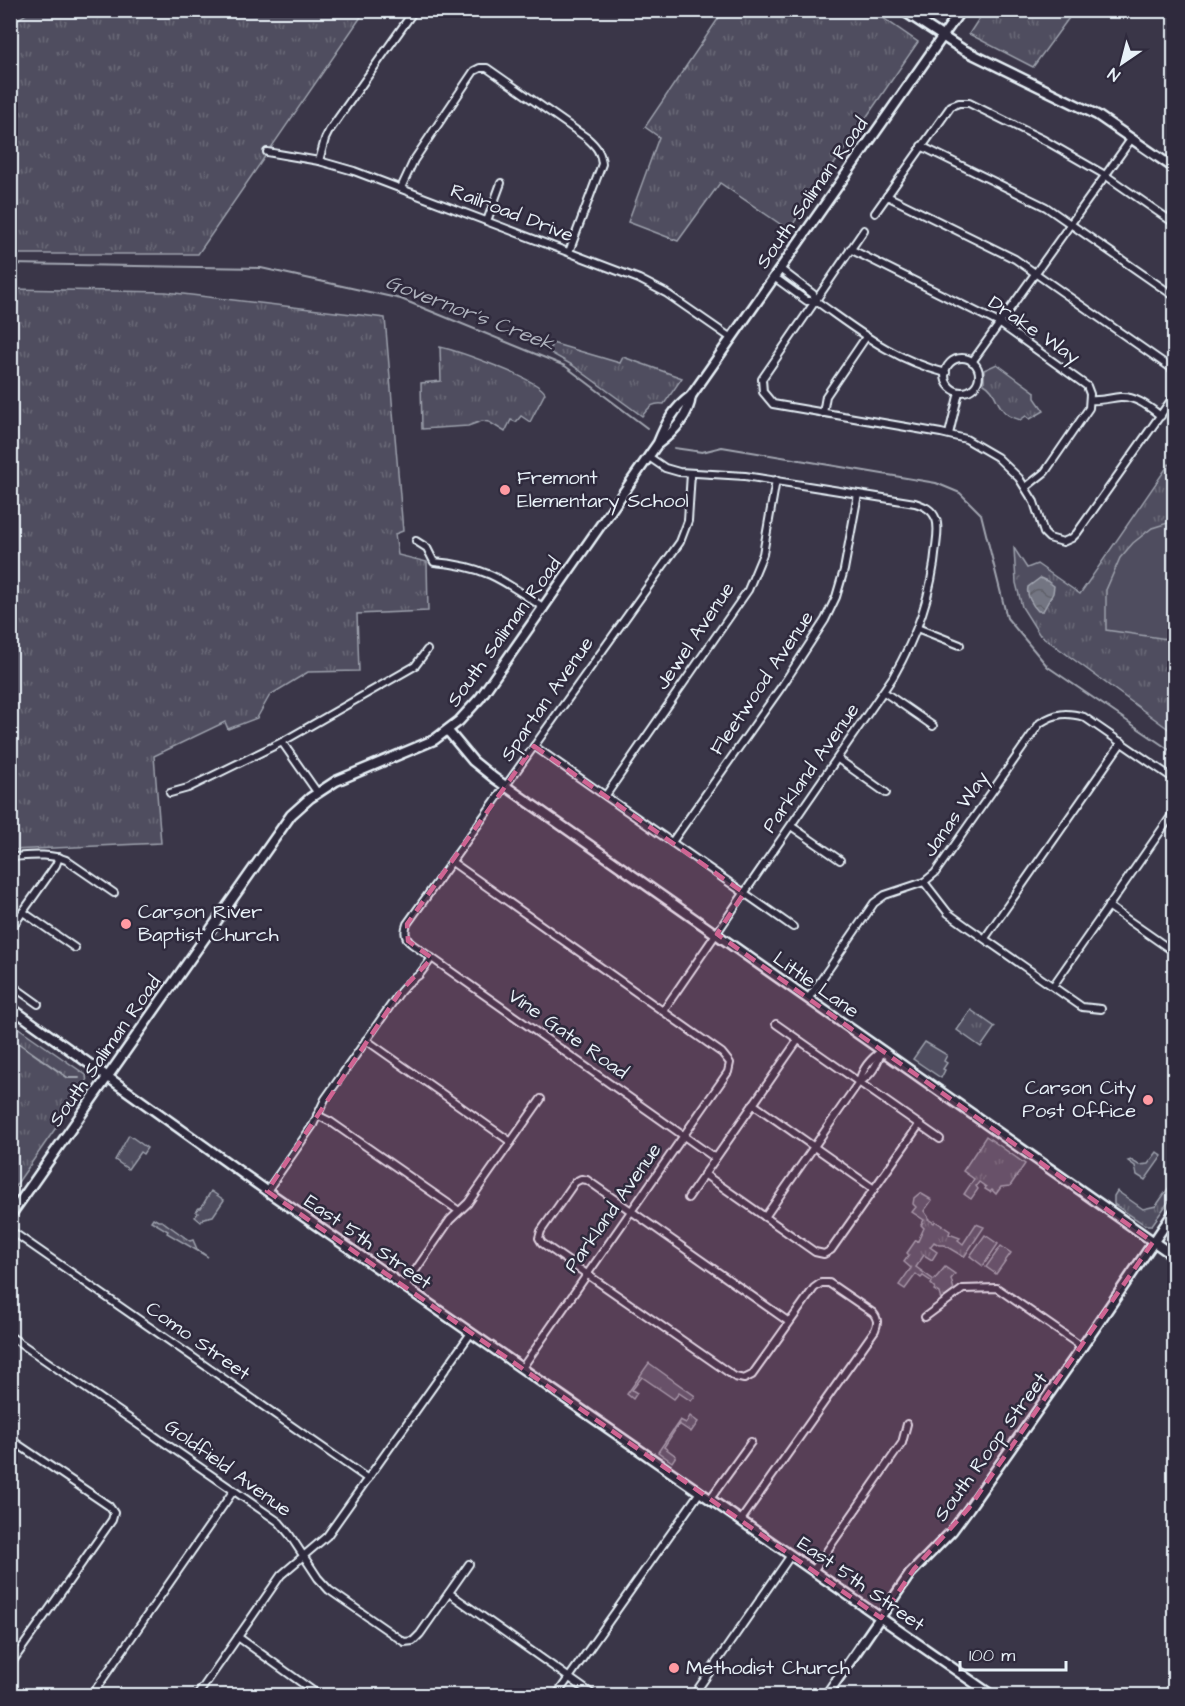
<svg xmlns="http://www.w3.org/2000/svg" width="1185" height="1706" viewBox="0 0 1185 1706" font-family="'Architects Daughter',sans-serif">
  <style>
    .grass { fill: url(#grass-tufts); stroke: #9ca0ac; stroke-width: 1.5 }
    .pitch { fill: #504e5f; stroke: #9ca0ac; stroke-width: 1.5 }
    .water { fill: url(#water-waves); stroke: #a2a6b1; stroke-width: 1.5 }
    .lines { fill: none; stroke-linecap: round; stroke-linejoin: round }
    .stream { stroke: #a2a6b1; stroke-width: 2 }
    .street-casing { stroke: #e8f1f8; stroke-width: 10 }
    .secondary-casing { stroke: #e8f1f8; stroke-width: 13 }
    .highway-casing { stroke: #e8f1f8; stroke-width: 15 }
    .street { stroke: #2f2a3d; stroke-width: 6 }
    .secondary { stroke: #2f2a3d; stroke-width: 8 }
    .highway { stroke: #2f2a3d; stroke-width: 10 }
    .marked { fill: #cf6492; fill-opacity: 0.2; stroke: #cf6492; stroke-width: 4.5; stroke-dasharray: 12 8; stroke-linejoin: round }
    .poi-dot { fill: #ff9aa2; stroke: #2f2a3d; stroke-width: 2 }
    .labels { text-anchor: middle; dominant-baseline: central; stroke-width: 5; stroke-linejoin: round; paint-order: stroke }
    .street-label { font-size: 20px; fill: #e8f1f8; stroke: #2f2a3d }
    .poi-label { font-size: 20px; fill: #e8f1f8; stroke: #2f2a3d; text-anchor: start }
    .water-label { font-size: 21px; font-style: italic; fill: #aeb2bd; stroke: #2f2a3d }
  </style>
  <defs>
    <pattern id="grass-tufts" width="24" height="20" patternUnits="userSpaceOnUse" patternTransform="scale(1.5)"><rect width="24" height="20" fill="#504e5f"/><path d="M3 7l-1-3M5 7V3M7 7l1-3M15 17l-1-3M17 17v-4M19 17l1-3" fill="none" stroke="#696877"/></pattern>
    <pattern id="water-waves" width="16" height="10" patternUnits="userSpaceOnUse" patternTransform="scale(1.5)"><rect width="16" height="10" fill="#737482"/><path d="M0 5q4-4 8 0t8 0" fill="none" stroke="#5f6069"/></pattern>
  </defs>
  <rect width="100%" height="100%" fill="#3a3648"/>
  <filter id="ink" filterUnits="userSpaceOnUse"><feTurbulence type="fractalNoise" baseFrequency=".0167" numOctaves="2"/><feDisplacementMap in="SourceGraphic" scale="12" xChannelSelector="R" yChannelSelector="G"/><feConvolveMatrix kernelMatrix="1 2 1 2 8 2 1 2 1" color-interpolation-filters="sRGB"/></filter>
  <g filter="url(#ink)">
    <g class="grass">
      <polygon points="32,10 365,11 198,254 11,254 10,25"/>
      <polygon points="724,10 873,11 918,42 789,230 720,183 678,241 628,222 659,137 645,127"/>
      <polygon points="984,11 984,10 1074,11 1033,67 969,34"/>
      <polygon points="11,289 166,292 385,318 403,531 395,534 398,555 427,562 428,611 357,614 359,671 308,672 270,695 257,718 228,729 225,722 154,756 161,843 11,850"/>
      <path d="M552,343L620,363L623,357L682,378L664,404C652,402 649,408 642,416L572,365L549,352Z"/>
      <path d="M440,347C458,351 538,379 545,393L530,422L521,416L516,422L511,420L505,432L489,422L482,421L468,426L422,429L421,383L441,381Z"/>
      <path d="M997,364L1035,392V398L1044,411L1030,419L1026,416L1020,420C1016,418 1010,417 1007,414C996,406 996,390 984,384V370Z"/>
      <polygon points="1169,464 1174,468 1174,733 1039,634 1022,607 1016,583 1014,548 1027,568 1037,564 1080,594"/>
      <polygon points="971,1010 995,1027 981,1047 957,1030"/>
      <polygon points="10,1022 86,1075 87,1083 14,1188 10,1186"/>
      <polygon points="129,1135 147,1148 143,1154 140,1152 128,1169 115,1160"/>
      <polygon points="986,1136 1025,1164 1010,1186 1001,1187 996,1194 992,1190 990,1192 985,1189 986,1187 979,1182 976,1186 978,1189 971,1199 964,1194 974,1179 963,1171"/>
      <polygon points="1157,1152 1162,1156 1145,1180 1137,1175 1135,1166 1128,1161 1131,1160 1139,1165 1148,1164"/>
      <polygon points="1174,1180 1174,1194 1152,1225 1145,1225 1114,1204 1114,1196 1117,1191 1143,1209 1156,1206"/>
      <polygon points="211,1191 224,1200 213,1216 204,1218 201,1222 195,1217 198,1213 196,1211 199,1208 201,1208"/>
      <polygon points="920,1193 932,1200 924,1211 929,1218 928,1219 934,1223 935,1221 950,1231 949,1234 960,1238 958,1240 963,1244 976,1224 984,1227 964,1257 944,1245 939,1245 934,1242 930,1247 937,1252 932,1260 924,1255 916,1267 934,1280 945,1267 955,1274 951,1279 954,1290 941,1300 939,1293 934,1290 935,1288 931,1284 932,1282 923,1276 921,1278 916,1274 905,1289 899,1285 911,1268 904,1262 909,1255 907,1253 916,1240 918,1241 924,1228 921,1225 924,1220 912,1212 916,1207 913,1204 914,1198"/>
      <polygon points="153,1218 158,1221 162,1221 190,1241 193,1240 197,1249 208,1257 167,1233 168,1231 151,1221"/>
      <polygon points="649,1363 695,1396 691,1401 679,1393 674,1399 642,1377 632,1390 637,1393 633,1399 627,1394"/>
      <polygon points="690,1416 698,1422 691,1432 679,1424 664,1447 676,1456 672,1462 658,1452 680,1420 686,1423"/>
    </g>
    <g class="pitch">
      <polygon points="1174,521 1174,640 1106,630 1106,590 1120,558 1133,543 1152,528"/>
      <polygon points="925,1042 947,1055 944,1061 947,1063 943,1069 945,1070 941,1078 913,1059"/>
      <polygon points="985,1235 998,1244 983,1266 970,1256"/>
      <polygon points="1001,1246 1011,1253 996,1274 986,1267"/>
    </g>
    <path class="water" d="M1040,578L1047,581L1054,586L1053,593L1043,611H1038C1032,605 1026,595 1028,587Z"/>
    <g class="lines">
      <g class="stream">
        <polyline points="10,264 261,268 401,299 565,366 647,428"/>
        <polyline points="674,448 702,452 722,447 936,483 960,493 981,514 1007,618 1048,667 1174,753"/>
        <polyline points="10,1037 68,1078 79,1078"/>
      </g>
      <g class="street-casing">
        <g id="street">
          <polyline points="921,146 1046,207 1174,296"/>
          <polyline points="267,152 319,161 354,171 639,279 666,293 731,338"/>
          <polyline points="319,161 325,139 329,131 411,15 406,10"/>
          <path d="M401,188L414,160L474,71L480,68H487L587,138C596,146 601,152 602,164L569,252"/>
          <polyline points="887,196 1015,259 1174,370"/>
          <polyline points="875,213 951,106 959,103 969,103 1044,140 1105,175 1174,223"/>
          <polyline points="487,221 501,183"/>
          <polyline points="864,230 762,379 763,392 773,404 941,433 966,439 997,457 1019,478 1034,502 1044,533 1049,538 1063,542 1072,538 1077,533 1174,396"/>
          <polyline points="850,249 999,323 1087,386 1090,394 1089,408 1045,472 1026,487"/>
          <polyline points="780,269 813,294 816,301"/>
          <path d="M774,277L807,301H816C860,332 892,359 946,373"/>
          <circle cx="962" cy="375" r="17"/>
          <polyline points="972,362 1132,138"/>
          <path d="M1090,400C1101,401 1110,398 1120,397C1136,396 1149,407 1161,416"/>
          <polyline points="823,413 826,396 866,337"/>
          <polyline points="949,434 959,392"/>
          <path d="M649,457L665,468L679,472L745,476L915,503C924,506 932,509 936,519C939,527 937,538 936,546C932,594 917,635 893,677L663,1011"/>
          <path d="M691,473L688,521L680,542L407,924C404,932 405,939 412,944L715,1158"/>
          <path d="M416,541L427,548L434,562C485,566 503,580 544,608"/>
          <polyline points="917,628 960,645"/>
          <polyline points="884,692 933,726"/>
          <polyline points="282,742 317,792"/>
          <polyline points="534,746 793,927"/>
          <polyline points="838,759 886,793"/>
          <polyline points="170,793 188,788 282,742 415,666 427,650"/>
          <polyline points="606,795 748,590 763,554 776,480"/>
          <polyline points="791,826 840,860"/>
          <polyline points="672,842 782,686 825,620 836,597 844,570 858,494"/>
          <path d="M10,857C29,856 48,853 66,860L114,893"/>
          <polyline points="452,862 722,1053 730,1063 728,1072 522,1368"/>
          <polyline points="924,882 948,913 966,926 1082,1007 1101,1009"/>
          <polyline points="1108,906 1174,952"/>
          <polyline points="23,912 75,948"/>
          <polyline points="10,930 56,865 59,857"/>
          <polyline points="985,938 1122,742"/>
          <polyline points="10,984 38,1004"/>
          <polyline points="1053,986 1174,812"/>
          <path d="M808,999L874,903L885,895L924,882L935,873L1040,723C1056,713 1066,712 1084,717L1174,779"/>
          <polyline points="776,1024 940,1139"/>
          <polyline points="366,1040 511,1142"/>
          <path d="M859,1082C872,1076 877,1064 882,1051"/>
          <polyline points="753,1104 874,1189"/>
          <polyline points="317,1115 331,1122 459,1211"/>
          <polyline points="704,1174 815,1252 824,1254 831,1250 919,1125"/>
          <polyline points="267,1191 313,1125 325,1099 400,992 408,983 419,975 432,958"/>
          <polyline points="688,1198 798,1040"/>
          <path d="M765,1217L859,1082C862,1069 870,1059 882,1051"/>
          <polyline points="10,1230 368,1479"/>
          <polyline points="404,1287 450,1220 468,1203 541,1099"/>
          <polyline points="925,1317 963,1289 997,1288 1082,1347"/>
          <polyline points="10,1336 279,1522 289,1534 318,1578 329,1590 404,1642 413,1641 420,1634 469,1564"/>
          <polyline points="10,1439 109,1506 114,1513 112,1520 10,1665"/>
          <polyline points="710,1499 751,1442"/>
          <path d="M741,1520L875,1330C878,1323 878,1319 873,1313L829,1283H821L814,1288L752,1375L744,1379L735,1377L542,1243L539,1238L541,1231L575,1182L581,1179L587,1180L789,1322"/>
          <polyline points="813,1571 902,1443 907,1424"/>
          <polyline points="449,1593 595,1696"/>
          <polyline points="238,1637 320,1696"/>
          <polyline points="91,1696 234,1490"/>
          <polyline points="197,1696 281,1575 327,1536 471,1333"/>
          <polyline points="556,1696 700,1492"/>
          <polyline points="693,1696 791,1555"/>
        </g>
      </g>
      <g class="secondary-casing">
        <g id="secondary">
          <polyline points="902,10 962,49 1097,115 1174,168"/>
          <path d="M659,443C674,432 689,415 691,396"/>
          <polyline points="448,731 473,761 494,778 1174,1256"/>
          <polyline points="10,1007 267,1191 993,1696"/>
          <path d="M10,1216L291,815L310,798L336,781L434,740L459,721L480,698L658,443C666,423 674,408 691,396L961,10"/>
          <polyline points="826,1696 910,1574 952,1531 969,1508 1082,1347 1174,1212"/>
        </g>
      </g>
      <g class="highway-casing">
        <polyline id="highway" points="10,12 12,10"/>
      </g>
      <use href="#street" class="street"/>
      <use href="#secondary" class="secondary"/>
      <use href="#highway" class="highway"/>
    </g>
  </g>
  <path class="marked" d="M534,746L744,893L717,934L1153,1242L969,1508L914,1569L881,1618L267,1191L400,992L432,958L408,941L407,924Z"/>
  <g class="poi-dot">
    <circle cx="505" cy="490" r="6"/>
    <circle cx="126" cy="924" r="6"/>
    <circle cx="1148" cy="1100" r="6"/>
    <circle cx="674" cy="1668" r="6"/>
  </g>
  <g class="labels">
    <g class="street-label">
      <text transform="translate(812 193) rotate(-55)">South Saliman Road</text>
      <text transform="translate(512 213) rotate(21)">Railroad Drive</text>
      <text transform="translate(1034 330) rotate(34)">Drake Way</text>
      <text transform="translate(504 632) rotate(-54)">South Saliman Road</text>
      <text transform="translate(695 636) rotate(-56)">Jewel Avenue</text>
      <text transform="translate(762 683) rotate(-56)">Fleetwood Avenue</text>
      <text transform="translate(547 699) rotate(-55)">Spartan Avenue</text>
      <text transform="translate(811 768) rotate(-55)">Parkland Avenue</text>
      <text transform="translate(956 814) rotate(-55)">Janas Way</text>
      <text transform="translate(816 985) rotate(35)">Little Lane</text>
      <text transform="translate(568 1034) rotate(35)">Vine Gate Road</text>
      <text transform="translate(105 1051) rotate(-55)">South Saliman Road</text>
      <text transform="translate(613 1208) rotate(-55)">Parkland Avenue</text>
      <text transform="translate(368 1242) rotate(35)">East 5th Street</text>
      <text transform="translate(198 1341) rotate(35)">Como Street</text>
      <text transform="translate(991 1447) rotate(-54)">South Roop Street</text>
      <text transform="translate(228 1468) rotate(36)">Goldfield Avenue</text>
      <text transform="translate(861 1584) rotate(35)">East 5th Street</text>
    </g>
    <g class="poi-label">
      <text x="517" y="478">Fremont<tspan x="517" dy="23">Elementary School</tspan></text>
      <text x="138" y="912">Carson River<tspan x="138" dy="23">Baptist Church</tspan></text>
      <text x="1136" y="1088" text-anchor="end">Carson City<tspan x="1136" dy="23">Post Office</tspan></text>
      <text x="686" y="1668">Methodist Church</text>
    </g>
    <g class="water-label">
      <text transform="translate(470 313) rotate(21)">Governor's Creek</text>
    </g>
  </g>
  <rect width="1185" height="1706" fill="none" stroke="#2f2a3d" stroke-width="36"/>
  <rect x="18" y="18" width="1149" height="1670" fill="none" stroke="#e8f1f8" stroke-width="2" filter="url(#ink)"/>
  <g transform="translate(1122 63) rotate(215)" stroke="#2f2a3d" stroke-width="4.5" paint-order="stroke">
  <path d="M0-4.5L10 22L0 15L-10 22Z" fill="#e8f1f8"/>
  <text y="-9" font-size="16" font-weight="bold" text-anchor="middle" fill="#e8f1f8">N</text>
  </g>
  <path d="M960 1661v9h106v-9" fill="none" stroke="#e8f1f8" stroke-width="3"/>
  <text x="969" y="1661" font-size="18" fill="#e8f1f8" stroke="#2f2a3d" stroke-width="4.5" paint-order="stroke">100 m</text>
</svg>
